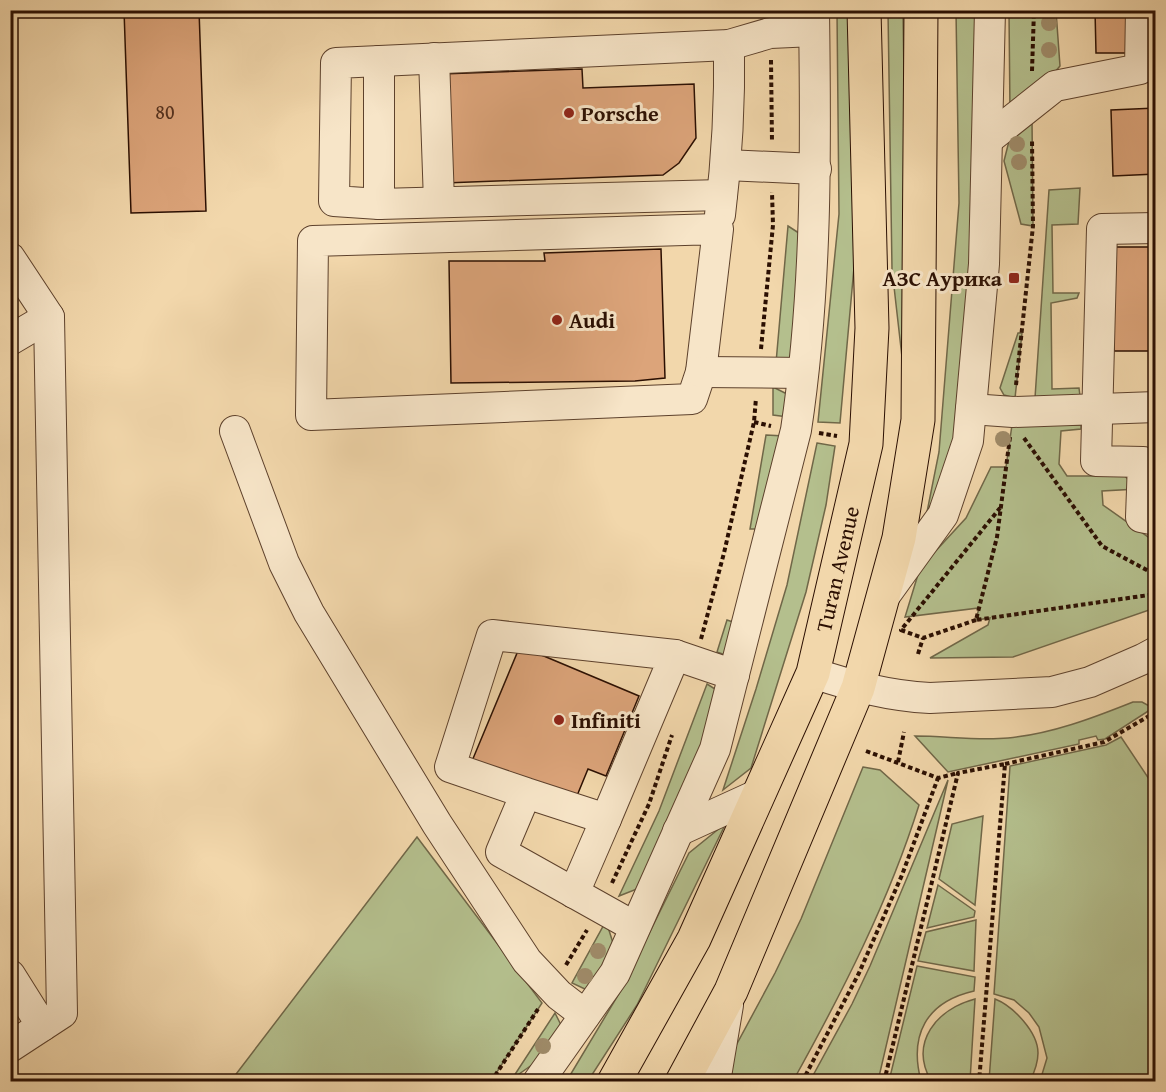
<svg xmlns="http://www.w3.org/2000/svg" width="1166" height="1092" viewBox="0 0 1166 1092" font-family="'Gentium Book Plus',serif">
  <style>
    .green { fill: #b4bf8d; stroke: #706748; stroke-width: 1.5 }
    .building { fill: #dca47a; stroke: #2b0f02; stroke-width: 1.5 }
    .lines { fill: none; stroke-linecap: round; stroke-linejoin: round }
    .minor-casing { stroke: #5d412c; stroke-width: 32 }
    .major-casing { stroke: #2b0f02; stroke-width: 35 }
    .path { stroke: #2b0f02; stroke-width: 4; stroke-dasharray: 4.5 3; stroke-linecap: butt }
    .minor { stroke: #f7e5c8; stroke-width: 30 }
    .major { stroke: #f2d7ab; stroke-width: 33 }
    .tree { fill: #9f8b69 }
    .poi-dot { fill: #8f2418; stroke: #f7e5c8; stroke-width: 2 }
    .labels { text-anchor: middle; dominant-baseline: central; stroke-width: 6; stroke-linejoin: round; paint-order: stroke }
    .number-label { font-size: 20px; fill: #573420 }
    .poi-label { font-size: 22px; font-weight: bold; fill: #2b0f02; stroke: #f7e5c8; text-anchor: start }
    .street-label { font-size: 22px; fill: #2b0f02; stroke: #f7e5c8 }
  </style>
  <rect width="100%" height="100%" fill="#f2d7ab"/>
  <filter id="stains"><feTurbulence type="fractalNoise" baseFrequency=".00333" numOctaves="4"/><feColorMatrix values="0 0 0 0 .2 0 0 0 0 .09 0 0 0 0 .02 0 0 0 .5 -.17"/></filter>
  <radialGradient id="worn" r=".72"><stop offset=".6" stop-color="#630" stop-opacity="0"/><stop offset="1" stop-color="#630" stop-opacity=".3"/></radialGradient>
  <g class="green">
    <polygon points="837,11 856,11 857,234 840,423 818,422 839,214"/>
    <polygon points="888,11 903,11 907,272 903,366 892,269"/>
    <polygon points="956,11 978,11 981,137 958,450 927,512 939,452 959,203"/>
    <polygon points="1009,11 1056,11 1060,66 1044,85 1010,113"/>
    <polygon points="1032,120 1033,226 1021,224 1004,161 1011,133"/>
    <polygon points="1080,188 1078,224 1052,225 1053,293 1079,293 1077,298 1051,303 1052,389 1079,388 1080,396 1035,398 1049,190"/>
    <polygon points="788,226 805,237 795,356 776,363"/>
    <polygon points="1018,333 1022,333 1015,398 1004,395 1000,388"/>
    <polygon points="773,387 789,395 788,417 773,415"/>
    <polygon points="1012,425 1081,425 1081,429 1061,431 1059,464 1067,476 1125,476 1137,489 1102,491 1103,505 1155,542 1155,608 1013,657 930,658 988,625 990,618 976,620 979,608 905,617 920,568 966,518 991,467 1006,467"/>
    <polygon points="766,435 784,436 756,529 750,529"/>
    <polygon points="817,443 835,446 826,505 806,592 751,768 723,790 756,689 787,585"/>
    <polygon points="727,620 733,622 728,656 717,652"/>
    <polygon points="707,684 723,694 642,887 619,896 659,811"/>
    <path d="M1133,702H1142L1153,708L1105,739L1098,740L1096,736L1079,740V744L948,772L915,736C946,736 977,741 1008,738C1051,734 1093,718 1133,702Z"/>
    <polygon points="1121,737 1155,788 1155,1081 1040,1081 1047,1058 1039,1027 1029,1013 1014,1000 994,994 1010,766 1106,745"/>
    <path d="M863,767L880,770L919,805C889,901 842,993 793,1081L726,1082L732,1053L775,973L801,919Z"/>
    <polygon points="948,780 878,1081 810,1081 852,1004 870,966"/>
    <polygon points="983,816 975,905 939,879 952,824"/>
    <polygon points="726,823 637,1005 588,1081 566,1082 620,992 689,853"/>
    <polygon points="417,837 542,1003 491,1081 230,1082"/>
    <polygon points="938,885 975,911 974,917 927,928"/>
    <polygon points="976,920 974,971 918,961 926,932"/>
    <polygon points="606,921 614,946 587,990 572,983"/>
    <path d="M917,966L975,977L974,991C926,1002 909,1035 921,1081H889Z"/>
    <path d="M975,999L970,1081H931C909,1042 937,1009 975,999Z"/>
    <path d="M995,999C1013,1006 1038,1032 1038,1053C1038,1063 1034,1073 1030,1081H989Z"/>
    <polygon points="555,1013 564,1031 553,1050 512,1079"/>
  </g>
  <g class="building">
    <polygon points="124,10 199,10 206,211 131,213"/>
    <polygon points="1095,10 1129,10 1130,53 1096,53"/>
    <polygon points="582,69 583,88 694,84 696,138 679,163 663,175 445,183 441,74"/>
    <polygon points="1156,108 1156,174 1113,176 1111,110"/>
    <polygon points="1112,247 1156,247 1156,351 1114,351"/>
    <polygon points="661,249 665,378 635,381 451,383 449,261 545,261 544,253"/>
    <polygon points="520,646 639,696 606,776 588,769 574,803 472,761"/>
  </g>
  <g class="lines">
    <g class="minor-casing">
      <g id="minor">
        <polyline points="434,58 439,202"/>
        <polyline points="379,61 379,204 722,195"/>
        <polyline points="987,140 1055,86 1140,69 1141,10"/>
        <polyline points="726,165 816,169"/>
        <polyline points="379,204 334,201 336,63 729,45 770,33 814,31"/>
        <path d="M720,215C727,158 730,102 729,45"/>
        <polyline points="1156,228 1102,229 1096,461 1143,462 1141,517 1156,520"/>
        <polygon points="718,229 701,372 692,399 311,415 313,241"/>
        <polyline points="10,258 49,317 62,1013 10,1047"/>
        <polyline points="10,340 49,317"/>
        <polyline points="701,372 803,373"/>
        <polyline points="971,409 1013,412 1156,407"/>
        <polyline points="235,431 284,563 309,613 437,824 527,961 559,995 585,1015"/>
        <polyline points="886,594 943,515 968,441 984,264 990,10"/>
        <polyline points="675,655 734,675"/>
        <path d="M813,673C852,686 889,696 930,698L1052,692L1090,682L1143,659L1156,652"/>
        <polyline points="526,793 450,767 492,635 675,655 606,819 526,793 501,852 635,927"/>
        <polyline points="678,831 759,794"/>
        <polyline points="574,893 606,819"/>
        <polyline points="10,975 42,1026"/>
        <path d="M538,1082L615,973L715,749L796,430C817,291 816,151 814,10"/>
        <polyline points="715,1082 728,1005"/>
      </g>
    </g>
    <g class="major-casing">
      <g id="major">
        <path id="s1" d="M614,1082L694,939L813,673L866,444L872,328L864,10"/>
        <polyline points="682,1082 731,991 858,688 899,538 918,420 921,10"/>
      </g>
    </g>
    <g class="path">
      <polyline points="771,60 772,142"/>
      <polyline points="1032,71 1034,10"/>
      <polyline points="761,349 773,225 772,192"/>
      <polyline points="1016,385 1033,226 1032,139"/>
      <polyline points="754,422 771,426"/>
      <polyline points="819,433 837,436"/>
      <polyline points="1010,437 997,537 976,620 1156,594"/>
      <polyline points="1024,438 1102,546 1156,575"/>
      <polyline points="976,620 923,638 901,630 1000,508"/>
      <polyline points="701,639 724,553 754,422 756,398"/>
      <polyline points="918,654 923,638"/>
      <polyline points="866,751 938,778 958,773"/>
      <polyline points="898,762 904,732"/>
      <polyline points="1005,764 1104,742 1156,712"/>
      <polyline points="612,883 649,804 672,735"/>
      <polyline points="566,965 587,930"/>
      <polyline points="491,1082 538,1009"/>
      <polyline points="802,1082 859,973 902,875 938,778"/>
      <polyline points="884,1082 958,773 1005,764 979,1082"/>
    </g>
    <use href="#minor" class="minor"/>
    <use href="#major" class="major"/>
  </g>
  <g class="tree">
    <circle cx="1049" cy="23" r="8"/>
    <circle cx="1049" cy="50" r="8"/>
    <circle cx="1017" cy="144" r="8"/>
    <circle cx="1019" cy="162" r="8"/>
    <circle cx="1003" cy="439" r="8"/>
    <circle cx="598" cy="951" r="8"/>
    <circle cx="585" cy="976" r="8"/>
    <circle cx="543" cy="1046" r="8"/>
  </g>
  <g class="poi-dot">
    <circle cx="569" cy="113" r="6"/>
    <rect x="1008" y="272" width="12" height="12" rx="3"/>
    <circle cx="557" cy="320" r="6"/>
    <circle cx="559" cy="720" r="6"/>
  </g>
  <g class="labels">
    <g class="number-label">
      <text x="165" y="111">80</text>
    </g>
    <g class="poi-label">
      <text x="581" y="113">Porsche</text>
      <text x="1002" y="278" text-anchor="end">АЗС Аурика</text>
      <text x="569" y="320">Audi</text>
      <text x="571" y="720">Infiniti</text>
    </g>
    <g class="street-label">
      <text stroke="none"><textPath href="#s1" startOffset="562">Turan Avenue</textPath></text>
    </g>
  </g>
  <rect width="1166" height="1092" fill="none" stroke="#f2d7ab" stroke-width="36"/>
  <rect x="12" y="12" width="1142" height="1068" fill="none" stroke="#2b0f02" stroke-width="3"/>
  <rect x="18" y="18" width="1130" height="1056" fill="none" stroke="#2b0f02" stroke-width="1.5"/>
  <rect width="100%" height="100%" filter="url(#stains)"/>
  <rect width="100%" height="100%" fill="url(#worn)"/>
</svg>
